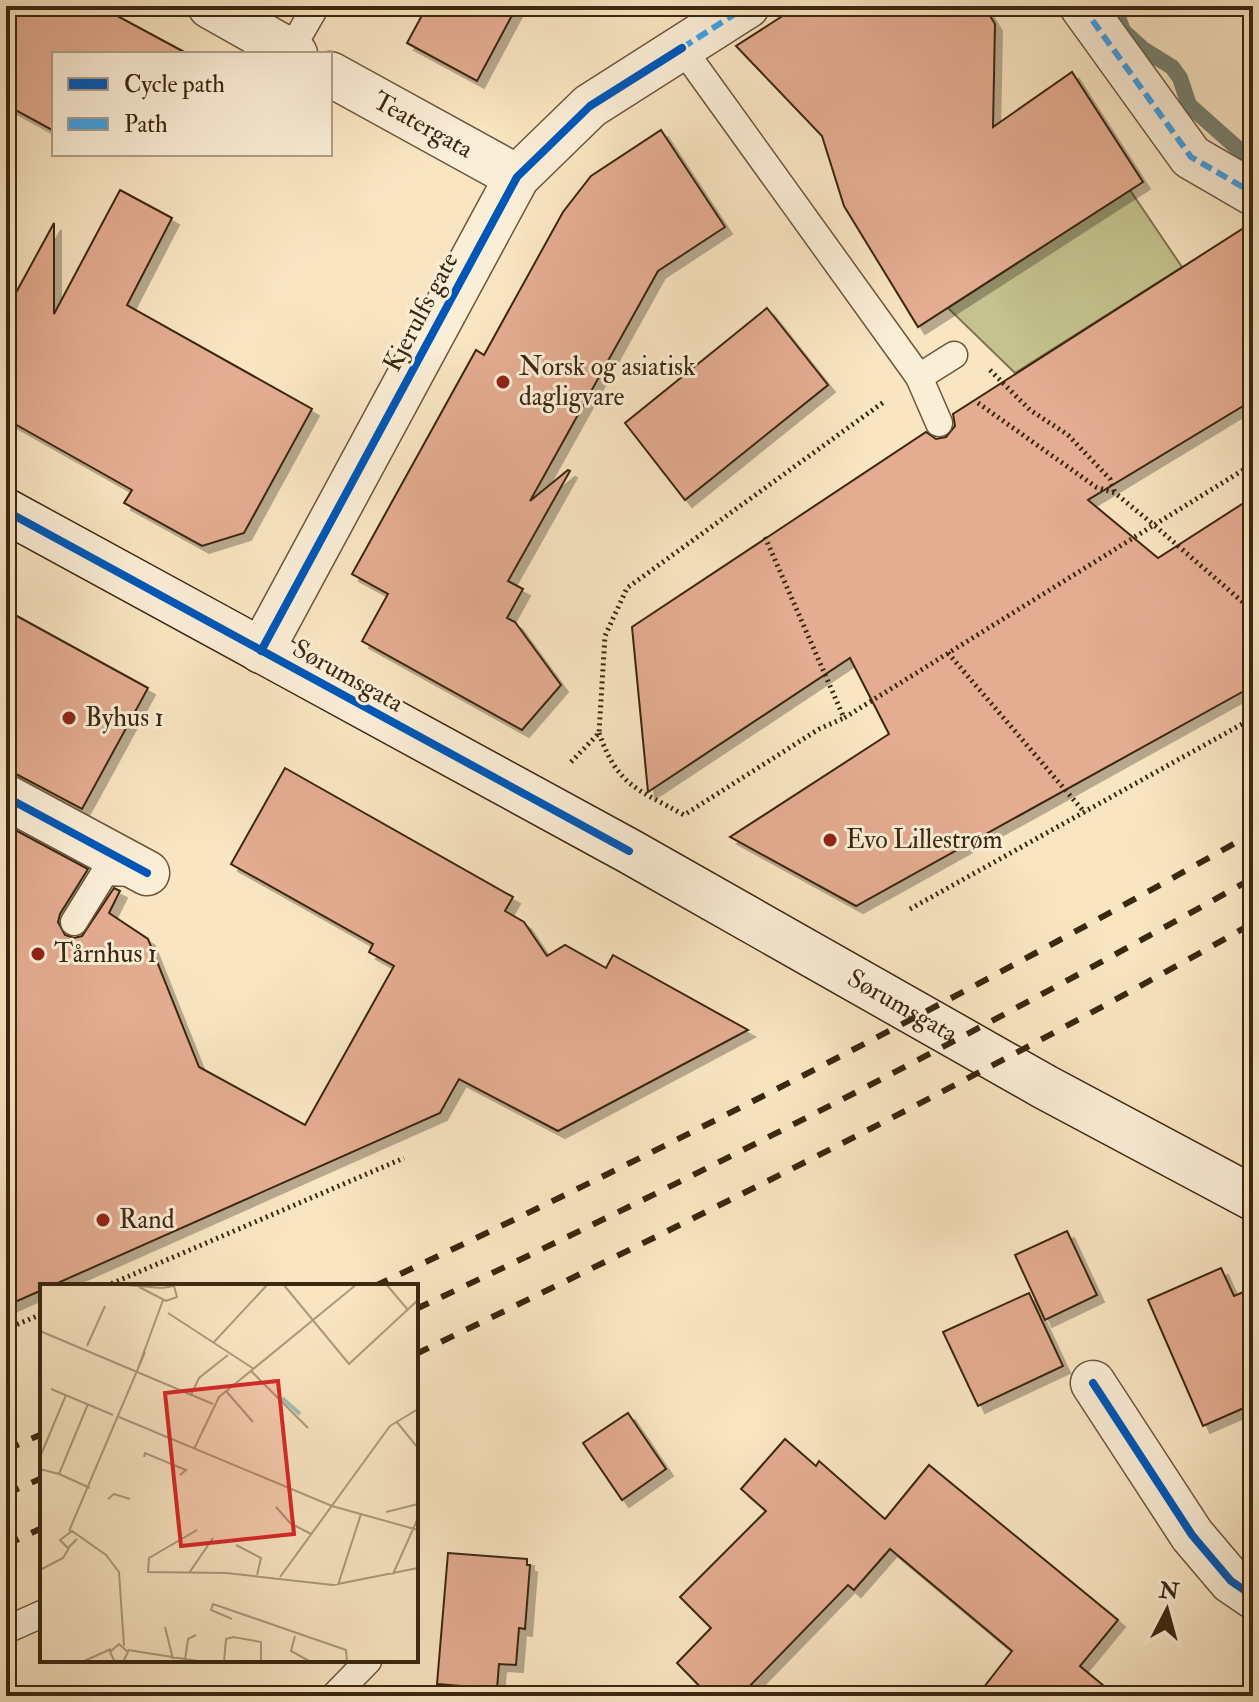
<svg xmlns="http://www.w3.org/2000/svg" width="1259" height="1702" viewBox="0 0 1259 1702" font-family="'IM FELL Double Pica',serif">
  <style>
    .green { fill: #c4c28e; stroke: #80744f; stroke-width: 2 }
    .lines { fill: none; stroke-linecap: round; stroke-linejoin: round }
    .stream { stroke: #768273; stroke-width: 16 }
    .building { fill: #e4ac91; stroke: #3b2710; stroke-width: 2; filter: url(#shadow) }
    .lane-casing { stroke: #6a563c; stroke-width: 29 }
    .street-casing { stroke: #6a563c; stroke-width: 47 }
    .secondary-casing { stroke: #3b2710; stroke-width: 47 }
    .path { stroke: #3b2710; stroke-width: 5; stroke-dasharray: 2 4; stroke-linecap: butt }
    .lane { stroke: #fbeed7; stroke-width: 26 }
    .street { stroke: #fbeed7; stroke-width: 44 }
    .secondary { stroke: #fbeed7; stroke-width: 44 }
    .rail { stroke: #3b2710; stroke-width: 6; stroke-dasharray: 14 14; stroke-linecap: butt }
    .quiet { stroke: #3fa2ea; stroke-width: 6; stroke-dasharray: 12 6; stroke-linecap: butt }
    .cycleway-casing { stroke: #fbeed7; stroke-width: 13 }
    .cycleway { stroke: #0057b8; stroke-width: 8 }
    .poi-dot { fill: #8f2418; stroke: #fbeed7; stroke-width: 3 }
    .labels { text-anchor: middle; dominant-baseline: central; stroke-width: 6; stroke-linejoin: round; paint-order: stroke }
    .street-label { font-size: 26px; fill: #3b2710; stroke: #fbeed7 }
    .poi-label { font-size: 26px; fill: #3b2710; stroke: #fbeed7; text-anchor: start }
    .inset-river { fill: none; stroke: #9ebfb5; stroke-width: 4 }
    .inset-road { fill: none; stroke: #ad997b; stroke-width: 2 }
    .view { fill: #d62828; fill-opacity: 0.15; stroke: #d62828; stroke-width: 4 }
    .inset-edge { fill: none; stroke: #3b2710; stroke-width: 4 }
  </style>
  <defs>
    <filter id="shadow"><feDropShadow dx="7" dy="7" stdDeviation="0" flood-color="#0004"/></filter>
  </defs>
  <rect width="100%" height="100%" fill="#f9e5c2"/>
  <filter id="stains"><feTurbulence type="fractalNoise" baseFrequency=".0025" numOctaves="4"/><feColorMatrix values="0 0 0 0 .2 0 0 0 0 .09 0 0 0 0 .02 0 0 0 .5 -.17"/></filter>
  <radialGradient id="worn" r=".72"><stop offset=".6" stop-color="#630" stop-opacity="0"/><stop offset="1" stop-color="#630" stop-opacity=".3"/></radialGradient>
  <polygon class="green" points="1130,190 1182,267 1015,373 948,308"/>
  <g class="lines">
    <polyline class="stream" points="1114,6 1123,31 1143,49 1172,67 1180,78 1189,105 1253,162"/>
  </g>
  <g class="building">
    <polygon points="6,6 99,6 188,54 54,54 54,131 6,105"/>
    <polygon points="427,6 517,6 477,81 407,43"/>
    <polygon points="798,6 984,6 995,24 993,127 1072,72 1143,182 918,327 844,206 822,136 736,46"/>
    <polygon points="661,130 725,227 658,271 530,501 568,470 570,471 508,581 523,589 507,618 515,622 561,685 522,730 362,641 388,594 352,574 476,350 484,355 563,212 591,176"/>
    <polygon points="120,190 172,218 127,305 312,409 244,533 202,546 124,503 132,490 6,419 6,311 54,223 54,314"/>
    <polygon points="1253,222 1253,400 1088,500 1158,558 1253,497 1253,686 856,906 730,837 889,734 850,658 648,792 632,627 926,432 936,439 946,437 955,426 953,414"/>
    <polygon points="767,308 828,385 685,500 625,423"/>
    <polygon points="6,610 148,688 82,809 18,775 6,772"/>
    <polygon points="285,768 513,897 505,911 524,922 547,956 565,945 606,968 613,955 748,1030 558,1131 459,1079 440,1113 51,1286 42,1286 42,1290 6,1306 6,825 88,869 60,914 58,922 65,935 74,938 82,936 114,888 120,891 109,913 148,939 199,1067 305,1125 394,966 369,952 373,944 231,864"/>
    <polygon points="1067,1231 1097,1295 1045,1320 1015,1255"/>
    <polygon points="1221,1268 1234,1296 1253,1288 1253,1404 1203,1426 1148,1300"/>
    <polygon points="1029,1293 1063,1366 978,1406 943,1332"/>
    <polygon points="628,1413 666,1469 622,1500 583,1443"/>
    <polygon points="785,1439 816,1466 819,1461 885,1519 929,1465 1118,1620 1080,1666 1116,1696 977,1696 1012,1651 890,1549 854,1590 848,1585 740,1696 709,1696 677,1663 711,1628 680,1597 766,1511 741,1489"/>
    <polygon points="448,1553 527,1559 527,1565 530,1565 525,1629 519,1628 516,1665 499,1664 497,1689 437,1684"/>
  </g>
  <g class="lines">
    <g class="lane-casing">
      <g id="lane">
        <polyline points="682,48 919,377 939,423"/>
        <polyline points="290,51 316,6"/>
        <polyline points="919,377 954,355"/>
        <polyline points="74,922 105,872 135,873"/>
        <polyline points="6,1630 42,1614"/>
        <polyline points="334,1696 368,1661"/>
      </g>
    </g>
    <g class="street-casing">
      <g id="street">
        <polyline points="210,6 295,54"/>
        <polyline points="1082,6 1191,157 1253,193"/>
        <path id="s1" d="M330,74L517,177"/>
        <polyline points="261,651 517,177 590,106 747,6"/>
        <polyline points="6,797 147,873"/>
        <polyline points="1093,1383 1192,1535 1231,1581 1253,1596"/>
      </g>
    </g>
    <g class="secondary-casing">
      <g id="secondary">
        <path id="s2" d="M6,511L629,851L1045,1087L1253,1198"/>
      </g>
    </g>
    <g class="path">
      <polyline points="990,370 1030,410 1068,435 1110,479 1115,493"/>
      <polyline points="978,403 1096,487 1115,493 1154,525 1253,464"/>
      <polyline points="765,537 844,718 1154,525 1253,611"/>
      <polyline points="948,653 1085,813"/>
      <path d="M599,733C618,787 638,789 684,815L819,729L844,718"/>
      <polyline points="571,762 599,733 605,636 627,588 885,401"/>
      <polyline points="910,909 1253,718"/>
      <polyline points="106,1286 404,1158"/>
      <polyline points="6,1329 42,1314"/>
    </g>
    <use href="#lane" class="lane"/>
    <use href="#street" class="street"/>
    <use href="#secondary" class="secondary"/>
    <g class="rail">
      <path d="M375,1286C673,1146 966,995 1253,833"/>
      <path d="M416,1309C700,1176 979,1032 1253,878"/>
      <path d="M416,1354C699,1217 980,1078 1253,923"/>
      <polyline points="6,1450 42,1434"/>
      <polyline points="6,1494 42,1478"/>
      <polyline points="6,1545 42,1528"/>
    </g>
    <g class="quiet">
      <polyline points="1082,6 1191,157 1253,193"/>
      <polyline points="682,48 747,6"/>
    </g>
    <g class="cycleway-casing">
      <g id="cycleway">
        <polyline points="6,511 629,851"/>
        <polyline points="261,651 517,177 590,106 682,48"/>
        <polyline points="6,797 147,873"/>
        <polyline points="1093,1383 1192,1535 1231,1581 1253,1596"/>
      </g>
    </g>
    <use href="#cycleway" class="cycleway"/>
  </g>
  <g class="poi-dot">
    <circle cx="503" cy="382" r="8"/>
    <circle cx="69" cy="718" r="8"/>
    <circle cx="830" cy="840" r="8"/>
    <circle cx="38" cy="954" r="8"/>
    <circle cx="103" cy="1220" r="8"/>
  </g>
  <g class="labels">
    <g class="street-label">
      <text stroke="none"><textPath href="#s1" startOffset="106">Teatergata</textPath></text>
      <text transform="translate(421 312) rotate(-62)">Kjerulfs gate</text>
      <text transform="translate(348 676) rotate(29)">Sørumsgata</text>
      <text stroke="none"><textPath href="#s2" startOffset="1024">Sørumsgata</textPath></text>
    </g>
    <g class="poi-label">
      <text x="519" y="367">Norsk og asiatisk<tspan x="519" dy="30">dagligvare</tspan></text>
      <text x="85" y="718">Byhus 1</text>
      <text x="846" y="840">Evo Lillestrøm</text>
      <text x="54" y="954">Tårnhus 1</text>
      <text x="119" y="1220">Rand</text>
    </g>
  </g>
  <g transform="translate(40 1284)">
    <rect width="378" height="378" fill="#f9e5c2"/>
    <path class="inset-river" d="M242,114L260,130"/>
    <path class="inset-road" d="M75,0L122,4M243,0L309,80L378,16M346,0L368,26M99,3L126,17L137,13L134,2L122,4M128,29L214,85M0,47L173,120M174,58L228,0M47,62L65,22M97,87L123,16M211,87L268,144M11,105L73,131M186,107L213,138M151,111L159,94L188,71M79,133L292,222L378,246M356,137L378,164M154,165L179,113L317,0M0,173L26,111M104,173L105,169L146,186L140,191M0,185L19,190L48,120M17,189L50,204M68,215L74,210L90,215M236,223L250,239L271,250M346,228L378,220M157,246L109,274L108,288L186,289L293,301L378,284M29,247L105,68M37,255L28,264L20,256L32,247L66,271L79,288L84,362M196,261L221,274L217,291M0,286L23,274L29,264M149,289L173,254M353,290L378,234M240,293L350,142L378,125M298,301L321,230M192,335L171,326L173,320L306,366L307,378M125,343L133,375M255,352L251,367L271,378M88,366L164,378M145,376L148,355L156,351M42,378L71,365M75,378L70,368L79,360L88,368L83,378M184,378L186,355L193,353L221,358V378"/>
    <path class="view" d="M238,97L254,250L141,262L125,109Z"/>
    <rect width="378" height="378" class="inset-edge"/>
  </g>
  <rect width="1259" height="1702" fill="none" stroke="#f9e5c2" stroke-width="32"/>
  <rect x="8" y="8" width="1243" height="1686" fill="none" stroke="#3b2710" stroke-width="4"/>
  <rect x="16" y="16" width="1227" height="1670" fill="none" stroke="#3b2710" stroke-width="2"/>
  <rect x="52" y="52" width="280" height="104" fill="#fbeed7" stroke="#ae9e87" stroke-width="2"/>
  <rect x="68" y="78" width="40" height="12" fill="#0057b8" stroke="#ae9e87" stroke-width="2"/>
  <text x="124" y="92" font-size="24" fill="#3b2710">Cycle path</text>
  <rect x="68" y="118" width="40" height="12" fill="#3fa2ea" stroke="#ae9e87" stroke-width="2"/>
  <text x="124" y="132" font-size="24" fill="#3b2710">Path</text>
  <g transform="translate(1167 1610) rotate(6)" stroke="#fbeed7" stroke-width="6" paint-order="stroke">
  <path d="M0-6L14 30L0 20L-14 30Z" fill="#3b2710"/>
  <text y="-12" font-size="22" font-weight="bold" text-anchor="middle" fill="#3b2710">N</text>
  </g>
  <rect width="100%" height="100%" filter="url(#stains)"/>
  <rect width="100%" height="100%" fill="url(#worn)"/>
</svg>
